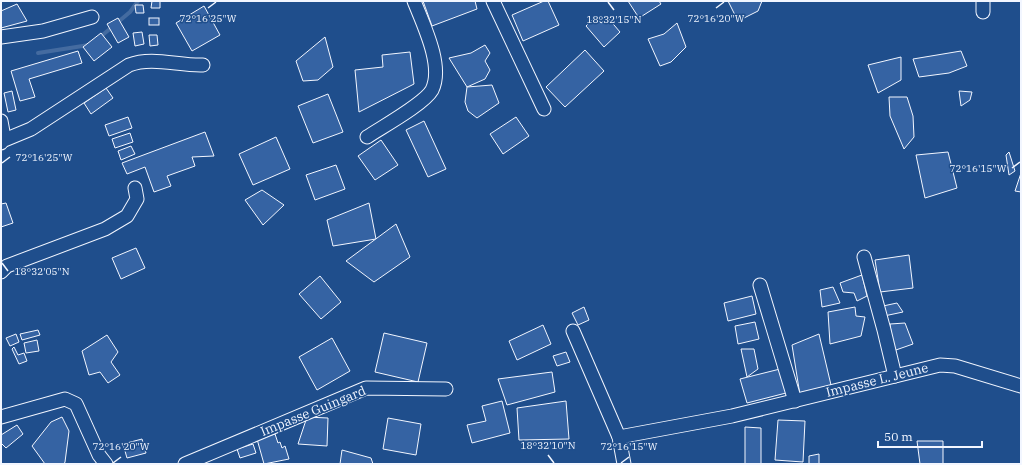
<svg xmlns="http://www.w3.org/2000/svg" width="1022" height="465" viewBox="0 0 1022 465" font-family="'IBM Plex Serif',serif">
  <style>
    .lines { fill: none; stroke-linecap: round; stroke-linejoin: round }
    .stream { stroke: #446ba0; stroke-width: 4 }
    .building { fill: #3563a3; stroke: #f2f6ff }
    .minor-casing { stroke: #f2f6ff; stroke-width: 15 }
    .minor { stroke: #1f4e8c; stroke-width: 13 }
    .ticks { fill: none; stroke: #f2f6ff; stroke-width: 1.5 }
    .labels { text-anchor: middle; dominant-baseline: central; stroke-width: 3; stroke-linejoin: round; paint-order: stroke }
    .street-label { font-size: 13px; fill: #f2f6ff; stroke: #1f4e8c }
    .ticks-label { font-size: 10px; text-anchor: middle; fill: #f2f6ff; stroke: #1f4e8c; stroke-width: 3; stroke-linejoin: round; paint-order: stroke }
  </style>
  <rect width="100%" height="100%" fill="#1f4e8c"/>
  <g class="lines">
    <g class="stream">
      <polyline points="99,38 130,12 138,1"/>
      <polyline points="38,53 89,45"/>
    </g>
  </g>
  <g class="building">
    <polygon points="152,1 160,1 160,8 151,8"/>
    <polygon points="423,1 475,1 477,9 432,26"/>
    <polygon points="544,1 548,1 559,25 523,41 512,15"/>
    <polygon points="628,1 659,1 661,4 639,18"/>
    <polygon points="728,1 762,1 758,11 738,21"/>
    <polygon points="17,4 27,21 1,28 1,11"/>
    <polygon points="135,5 143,5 144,13 136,13"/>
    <polygon points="204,6 220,35 192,51 176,23"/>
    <polygon points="596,16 601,23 608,18 620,32 604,47 586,26"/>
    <polygon points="118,18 129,37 118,43 107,24"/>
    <rect x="149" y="18" width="10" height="7"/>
    <polygon points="677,23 686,47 671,62 660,66 648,39 664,34"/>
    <polygon points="142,32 144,44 135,46 133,33"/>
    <polygon points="101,33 112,47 94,61 83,47"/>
    <polygon points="149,35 157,35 158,45 150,46"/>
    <polygon points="325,37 333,67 318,80 303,81 296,61"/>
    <polygon points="485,45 490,53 485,61 490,70 485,79 467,87 449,58 471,53"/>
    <polygon points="585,50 604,71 565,107 546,87"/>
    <polygon points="78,51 82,63 29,79 35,97 20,101 11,71"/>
    <polygon points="961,51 967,66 949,73 919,77 913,59"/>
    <polygon points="410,52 414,84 359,112 355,70 383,67 382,55"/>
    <polygon points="901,57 901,80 878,93 868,65"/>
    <polygon points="492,85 499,103 477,118 468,111 465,102 467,87"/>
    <polygon points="106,88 113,98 91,114 84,103"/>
    <polygon points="12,91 16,110 8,112 4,93"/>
    <polygon points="959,91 972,92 970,100 961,106"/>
    <polygon points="328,94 343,132 313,143 298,106"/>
    <polygon points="889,97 907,97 913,116 914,137 904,149 890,116"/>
    <polygon points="128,117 132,128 109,136 105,125"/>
    <polygon points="516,117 529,136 503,154 490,134"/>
    <polygon points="424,121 446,169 428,177 406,130"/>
    <polygon points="205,132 214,156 192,157 195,166 167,176 171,186 154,192 145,167 127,174 122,163"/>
    <polygon points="130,133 133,142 115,148 112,139"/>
    <polygon points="276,137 290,169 253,185 239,154"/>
    <polygon points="381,140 398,165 375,180 358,156"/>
    <polygon points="131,146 135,154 121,160 118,151"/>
    <polygon points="948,152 957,188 925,198 916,155"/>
    <polygon points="1009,152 1015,171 1009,175 1006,155"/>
    <polygon points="336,165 345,189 315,200 306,175"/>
    <polygon points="1021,173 1021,192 1015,191"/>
    <polygon points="262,190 284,205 263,225 245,200"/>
    <polygon points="6,203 13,223 1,227 1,204"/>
    <polygon points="369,203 376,239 333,246 327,220"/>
    <polygon points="396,224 410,257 374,282 346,261"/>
    <polygon points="136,248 145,268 121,279 112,258"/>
    <polygon points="909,255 913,288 880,292 875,260"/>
    <polygon points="862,275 867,296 857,301 854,293 843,292 840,283"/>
    <polygon points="320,276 341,302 321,319 299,294"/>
    <polygon points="833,287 840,303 822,307 820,290"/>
    <polygon points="752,296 756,314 728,321 724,303"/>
    <polygon points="897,303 903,312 884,316 883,306"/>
    <polygon points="584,307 589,320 578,325 572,313"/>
    <polygon points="855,307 856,316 865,317 861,336 830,344 828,312"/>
    <polygon points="755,322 759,339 738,344 735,326"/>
    <polygon points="905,323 913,344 893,351 890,324"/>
    <polygon points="543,325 551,344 517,360 509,341"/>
    <polygon points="38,330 40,335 22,340 20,334"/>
    <polygon points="384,333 427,343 418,382 375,372"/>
    <polygon points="16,334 19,342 10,346 6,338"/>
    <polygon points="819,334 831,385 800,395 792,345"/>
    <polygon points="107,335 118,352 111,362 120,375 108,383 100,372 89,375 82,351"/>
    <polygon points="332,338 350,371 317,390 299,357"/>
    <polygon points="37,340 39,351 26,353 24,343"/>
    <polygon points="14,347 18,355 24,353 27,361 19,364 12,349"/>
    <polygon points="741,349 754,349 758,369 747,377"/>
    <polygon points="566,352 570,362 557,366 553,356"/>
    <polygon points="780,369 786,393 747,403 740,379"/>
    <polygon points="552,372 555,392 507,405 498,379"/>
    <polygon points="502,401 510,433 472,443 467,425 486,421 482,406"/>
    <polygon points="566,401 569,439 519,440 517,408"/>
    <polygon points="62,417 69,431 65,462 64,464 45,464 32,446 51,422"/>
    <polygon points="307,417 328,418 327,446 298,444"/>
    <polygon points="388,418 421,424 416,455 383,449"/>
    <polygon points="778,420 805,421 803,462 775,460"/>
    <polygon points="17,425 23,434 6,448 1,443 1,435"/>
    <polygon points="745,427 761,428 761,464 745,464"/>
    <polygon points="275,434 278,443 280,442 282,448 285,446 289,459 264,464 257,439"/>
    <polygon points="142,439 146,453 127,458 123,444"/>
    <polygon points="917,441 943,441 943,464 920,464"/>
    <polygon points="253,444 256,453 240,458 237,449"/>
    <polygon points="342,450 371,458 373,464 340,464"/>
    <polygon points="819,454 819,464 809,464 809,456"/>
  </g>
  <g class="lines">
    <g class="minor-casing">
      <g id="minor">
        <polyline points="493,1 544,109"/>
        <polyline points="983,12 983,1"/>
        <polyline points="1,37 43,31 92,17"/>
        <polyline points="1,121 3,132 1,143"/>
        <path d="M367,137C382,127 424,104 432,90C444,66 423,24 414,1"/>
        <path d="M2,141L31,129L129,65C152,56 179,66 203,65"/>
        <polyline points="864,257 884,330 895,376"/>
        <polyline points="1,272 7,266 105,229 127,216 137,199 135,188"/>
        <polyline points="760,285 795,401"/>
        <polyline points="573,331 619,437 624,464"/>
        <polyline points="1,417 65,399 76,404 99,455 106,464"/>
        <polyline points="619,437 732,416 940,365 955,366 1021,386"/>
        <polyline points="185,464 366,388 446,389"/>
      </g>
    </g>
    <use href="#minor" class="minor"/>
  </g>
  <path class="ticks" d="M608,2L614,10M208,8L216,2M716,8L724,2M2,163L10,157M1012,168L1020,162M2,263L8,271M548,455L554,463M113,463L121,457M621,463L629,457"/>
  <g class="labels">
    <g class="street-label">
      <text transform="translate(877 380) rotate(-14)">Impasse L. Jeune</text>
      <text transform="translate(313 411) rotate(-22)">Impasse Guingard</text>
    </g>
  </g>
  <g class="ticks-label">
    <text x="716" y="22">72°16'20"W</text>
    <text x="208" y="22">72°16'25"W</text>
    <text x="614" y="23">18°32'15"N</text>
    <text x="44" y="161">72°16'25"W</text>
    <text x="978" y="172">72°16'15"W</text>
    <text x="42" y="275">18°32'05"N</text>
    <text x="548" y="449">18°32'10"N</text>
    <text x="121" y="450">72°16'20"W</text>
    <text x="629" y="450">72°16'15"W</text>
  </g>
  <rect width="1022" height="465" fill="none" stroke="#f2f6ff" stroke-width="4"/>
  <path d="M878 441v6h104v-6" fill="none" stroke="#f2f6ff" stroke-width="2"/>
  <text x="884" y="441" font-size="12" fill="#f2f6ff" stroke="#1f4e8c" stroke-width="3" paint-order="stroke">50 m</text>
</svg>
